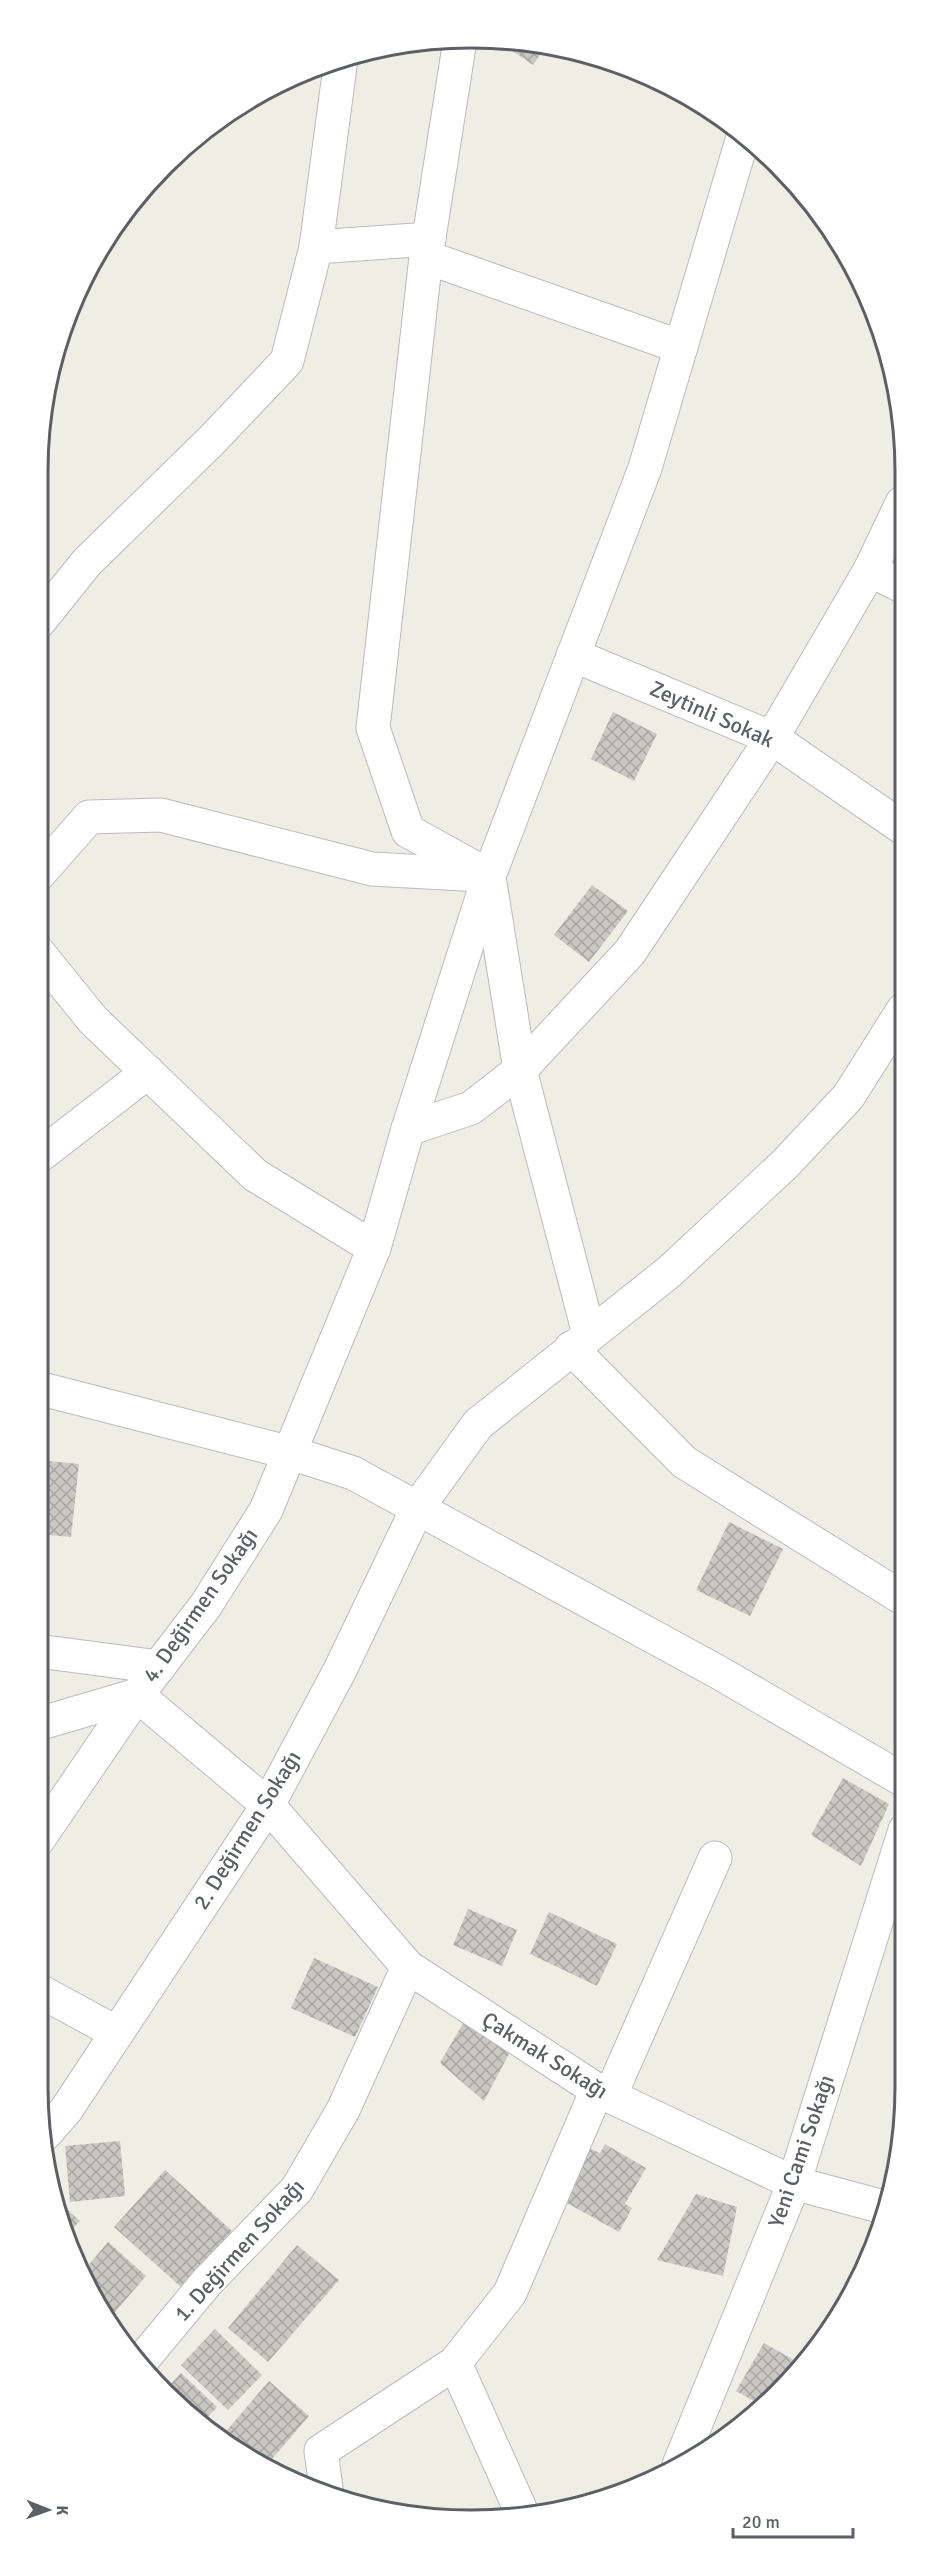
<svg xmlns="http://www.w3.org/2000/svg" width="943" height="2558" viewBox="0 0 943 2558" font-family="Signika,sans-serif">
  <style>
    .building { fill: url(#building-cross-hatch) }
    .lines { fill: none; stroke-linecap: round; stroke-linejoin: round }
    .minor-casing { stroke: #b9bbc0; stroke-width: 35 }
    .minor { stroke: #fff; stroke-width: 33 }
    .labels { text-anchor: middle; dominant-baseline: central; stroke-width: 4.5; stroke-linejoin: round; paint-order: stroke }
    .street-label { font-size: 22px; fill: #5c5f65; stroke: #fff }
    .rim { fill: none; stroke: #5c5f65; stroke-width: 3 }
  </style>
  <defs>
    <pattern id="building-cross-hatch" width="8" height="8" patternUnits="userSpaceOnUse" patternTransform="scale(1.5)"><rect width="8" height="8" fill="#cac8c2"/><path d="M0 0l8 8M0 8l8-8" fill="none" stroke="#a7a6a1"/></pattern>
  </defs>
  <rect width="100%" height="100%" fill="#efeee5"/>
  <g class="building">
    <polygon points="500,38 546,46 533,65 495,39"/>
    <polygon points="613,712 657,734 634,781 591,759"/>
    <polygon points="592,885 628,911 589,962 554,935"/>
    <polygon points="38,1460 79,1464 71,1537 38,1534"/>
    <polygon points="729,1522 783,1549 750,1616 696,1590"/>
    <polygon points="843,1778 889,1804 861,1866 811,1835"/>
    <polygon points="468,1909 517,1930 502,1966 453,1945"/>
    <polygon points="549,1912 617,1944 597,1986 530,1954"/>
    <polygon points="314,1958 378,1987 355,2037 291,2008"/>
    <polygon points="465,2020 510,2052 484,2101 440,2063"/>
    <polygon points="120,2141 125,2196 70,2202 65,2146"/>
    <polygon points="605,2144 646,2168 625,2204 632,2208 619,2232 558,2198 587,2147 600,2153"/>
    <polygon points="165,2170 232,2231 181,2287 114,2227"/>
    <polygon points="696,2194 737,2207 723,2276 657,2260"/>
    <polygon points="56,2199 80,2221 65,2237 61,2226"/>
    <polygon points="108,2242 146,2276 108,2320 95,2303 82,2273"/>
    <polygon points="297,2245 339,2280 268,2362 228,2328"/>
    <polygon points="215,2329 262,2375 228,2410 181,2365"/>
    <polygon points="764,2343 801,2364 759,2404 736,2391"/>
    <polygon points="181,2373 217,2407 204,2421 166,2389"/>
    <polygon points="269,2381 309,2416 265,2467 255,2463 222,2436"/>
  </g>
  <g class="lines">
    <g class="minor-casing">
      <g id="minor">
        <polyline points="460,40 426,257 373,728 408,831 489,876"/>
        <polyline points="316,247 429,239"/>
        <polyline points="426,257 681,347"/>
        <polyline points="870,570 902,586"/>
        <polyline points="38,623 87,562 212,440 287,361 316,247 341,59"/>
        <polyline points="573,655 772,738 903,828"/>
        <polyline points="38,875 89,817 161,815 372,869 481,875"/>
        <polyline points="490,883 520,1070 589,1334"/>
        <polyline points="38,952 93,1020 255,1175 374,1248"/>
        <polyline points="408,1129 471,1108 520,1070 630,952 772,738 870,570 902,503"/>
        <polyline points="38,1157 148,1072"/>
        <polyline points="571,1348 684,1462 904,1599"/>
        <polyline points="38,1388 291,1453 353,1473 718,1672 905,1781"/>
        <polyline points="38,1651 159,1667"/>
        <polyline points="38,1724 137,1695 206,1605 266,1510 374,1248 408,1129 489,876 645,468 743,137"/>
        <polyline points="38,1840 137,1695 268,1805 408,1967 597,2090 794,2183 887,2208"/>
        <polyline points="38,1990 117,2033"/>
        <polyline points="610,2096 715,1858"/>
        <polyline points="45,2134 66,2110 268,1805 340,1670 418,1507 478,1424 669,1272 784,1165 848,1097 903,1010"/>
        <polyline points="455,2363 522,2513"/>
        <polyline points="139,2364 207,2282 297,2189 343,2110 408,1967"/>
        <polyline points="679,2465 794,2183 905,1830"/>
        <polyline points="327,2495 321,2451 455,2363 510,2293 597,2090"/>
      </g>
    </g>
    <use href="#minor" class="minor"/>
  </g>
  <g class="labels">
    <g class="street-label">
      <text transform="translate(712 714) rotate(24)">Zeytinli Sokak</text>
      <text transform="translate(200 1605) rotate(-55)">4. Değirmen Sokağı</text>
      <text transform="translate(247 1830) rotate(-58)">2. Değirmen Sokağı</text>
      <text transform="translate(545 2055) rotate(32)">Çakmak Sokağı</text>
      <text transform="translate(801 2151) rotate(-71)">Yeni Cami Sokağı</text>
      <text transform="translate(239 2250) rotate(-48)">1. Değirmen Sokağı</text>
    </g>
  </g>
  <path d="M0 0H943V2558H0ZM471 48H472A423 423 0 0 1 895 471V2087A423 423 0 0 1 472 2510H471A423 423 0 0 1 48 2087V471A423 423 0 0 1 471 48Z" fill="#fff" fill-rule="evenodd"/>
  <path class="rim" d="M471 48H472A423 423 0 0 1 895 471V2087A423 423 0 0 1 472 2510H471A423 423 0 0 1 48 2087V471A423 423 0 0 1 471 48Z"/>
  <g transform="translate(48 2510) rotate(91)" stroke="#ffffff" stroke-width="4.5" paint-order="stroke">
  <path d="M0-4.5L10 22L0 15L-10 22Z" fill="#5c5f65"/>
  <text y="-9" font-size="16" font-weight="bold" text-anchor="middle" fill="#5c5f65">K</text>
  </g>
  <path d="M733 2528v9h120v-9" fill="none" stroke="#5c5f65" stroke-width="3"/>
  <text x="742" y="2528" font-size="18" fill="#5c5f65" stroke="#ffffff" stroke-width="4.5" paint-order="stroke">20 m</text>
</svg>
